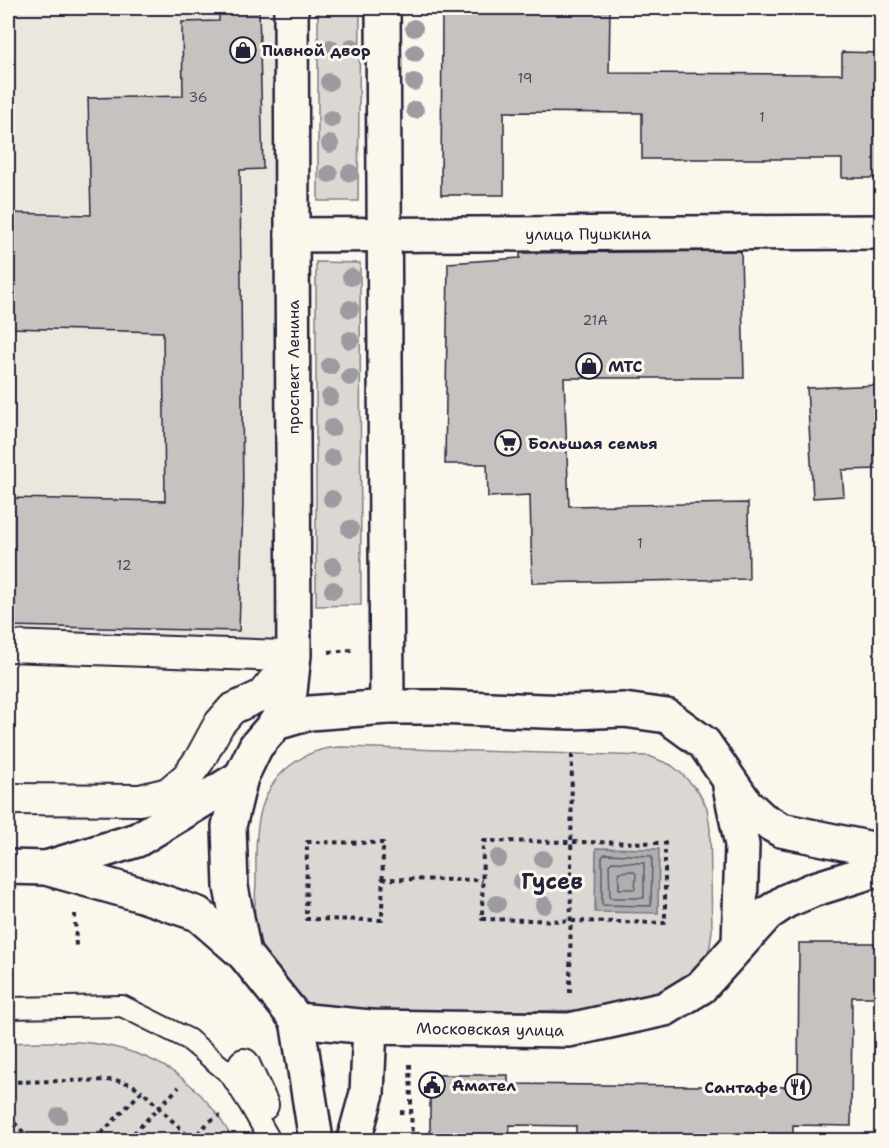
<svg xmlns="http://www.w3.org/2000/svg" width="889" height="1148" viewBox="0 0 889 1148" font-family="'Shantell Sans',sans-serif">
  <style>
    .built { fill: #ebe7df }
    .green { fill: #dbd8d3; stroke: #7e7d87; stroke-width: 1.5 }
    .water { fill: #b1aeb0; stroke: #787681; stroke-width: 1.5 }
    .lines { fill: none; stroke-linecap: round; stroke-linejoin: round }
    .shore { stroke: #5b5a6a; stroke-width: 1.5 }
    .building { fill: #c6c2c0; stroke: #22223b; stroke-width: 1.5 }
    .service-casing { stroke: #22223b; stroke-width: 24 }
    .pedestrian-casing { stroke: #22223b; stroke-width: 34 }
    .minor-casing { stroke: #22223b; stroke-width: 38 }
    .primary-casing { stroke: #22223b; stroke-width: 38 }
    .path { stroke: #22223b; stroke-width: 4; stroke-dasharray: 4.5 4.5; stroke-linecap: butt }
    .service { stroke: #fbf7ec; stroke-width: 20 }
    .pedestrian { stroke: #fbf7ec; stroke-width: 30 }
    .minor { stroke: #fbf7ec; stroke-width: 33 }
    .primary { stroke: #fbf7ec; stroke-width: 33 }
    .tree { fill: #9d9ba0 }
    .labels { text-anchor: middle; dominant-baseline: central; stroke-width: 6; stroke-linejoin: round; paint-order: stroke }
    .number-label { font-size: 14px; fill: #4b4a5c }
    .poi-label { font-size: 16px; font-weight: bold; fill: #22223b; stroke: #fbf7ec; text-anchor: start }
    .street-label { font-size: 16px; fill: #22223b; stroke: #fbf7ec }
    .district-label { font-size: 22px; font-weight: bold; fill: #22223b; stroke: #fbf7ec }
  </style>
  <rect width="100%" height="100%" fill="#fbf7ec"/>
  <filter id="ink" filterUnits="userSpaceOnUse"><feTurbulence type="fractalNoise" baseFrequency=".0167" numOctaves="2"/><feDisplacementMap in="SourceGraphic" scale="12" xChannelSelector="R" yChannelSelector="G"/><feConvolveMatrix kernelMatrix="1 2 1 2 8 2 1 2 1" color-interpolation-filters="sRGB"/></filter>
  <g filter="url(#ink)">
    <g class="built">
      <polygon points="8,8 272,8 288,650 8,642"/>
      <rect x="746" y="1134" width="135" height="6"/>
    </g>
    <g class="green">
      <polygon points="318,8 360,8 358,201 318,201"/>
      <polygon points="316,262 360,263 361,605 316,606"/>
      <path d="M341,747L649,756L671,765L682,774L698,791L707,808L710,829L712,930L710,946L703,965L694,979L635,1010L336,1012L301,1005C292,994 263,962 259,951C252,930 255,903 256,882C256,840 253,793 291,765C307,753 321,748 341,747Z"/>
      <path d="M39,1042C55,1042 73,1041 90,1043C156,1051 202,1082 233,1140H8V1043Z"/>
    </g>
    <polygon class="water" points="596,848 659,849 658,913 595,912"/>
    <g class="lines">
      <g class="shore">
        <polygon points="605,854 652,856 651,906 602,905 602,857"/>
        <polygon points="612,862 644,863 644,898 610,898 609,865"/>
        <polygon points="633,871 636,874 635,889 619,889 619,872"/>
      </g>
    </g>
    <g class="building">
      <polygon points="219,8 259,8 263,169 240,170 243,505 239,631 8,626 8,498 165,501 163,332 8,328 8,213 91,215 88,98 183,96 182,22 219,21"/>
      <polygon points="442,8 610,8 609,73 842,74 842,52 882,53 882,178 842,178 842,159 642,159 642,113 504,112 504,195 441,195"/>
      <polygon points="741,251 744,378 564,378 569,506 748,503 749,579 532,583 530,495 488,497 487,464 445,464 448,263 520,258 520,253"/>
      <polygon points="882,385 882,469 842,470 844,496 813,498 807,388"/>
      <polygon points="799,943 882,943 882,997 852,997 851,1126 793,1125 793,1134 746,1134 746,1140 576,1140 576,1126 509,1125 509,1140 447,1140 447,1136 430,1136 430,1075 508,1075 508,1084 798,1087"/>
    </g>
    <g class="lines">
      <g class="service-casing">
        <polyline id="service" points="8,1008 122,1006 188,1039 230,1074 250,1105 270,1140"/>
      </g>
      <g class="pedestrian-casing">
        <g id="pedestrian">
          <polyline points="8,646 284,656 284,668 262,695 232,709 219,724 200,759 187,777 168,793 140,800 8,799"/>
          <polyline points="244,1064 263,1105"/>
        </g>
      </g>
      <g class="minor-casing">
        <g id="minor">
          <path id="s1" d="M292,235L882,232"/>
        </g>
      </g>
      <g class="primary-casing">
        <g id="primary">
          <polyline points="383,8 387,707"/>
          <polyline points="276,723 290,692 294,655 291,8"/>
          <polyline points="730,787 742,845 739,945"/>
          <path id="s2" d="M8,867L46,868L142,895L198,914L244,954L297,1020L370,1027L569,1030L665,1009L701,987L767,914L786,901L815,889L882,868"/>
          <polyline points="46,868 137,840 241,777"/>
          <polyline points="244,954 231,887 229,826 241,777 256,746 276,723 310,713 387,707 435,707 572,712 624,710 667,716 704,743 746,804 762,819 781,830 882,851"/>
          <polyline points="297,1020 316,1140"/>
          <polyline points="354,1140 367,1093 370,1027"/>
        </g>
      </g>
      <g class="path">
        <polyline points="329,652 352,650"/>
        <polygon points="483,841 665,843 665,923 482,919"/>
        <polygon points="307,842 383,843 382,920 306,919"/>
        <polyline points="382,879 482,880"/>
        <polyline points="75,914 76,949"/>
        <polyline points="570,993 572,753"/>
        <polyline points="410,1064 412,1140"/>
        <polyline points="8,1082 115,1080 131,1084 142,1091"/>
        <polyline points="400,1112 411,1113"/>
        <polyline points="8,1116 25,1134 19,1140"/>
        <polyline points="95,1140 142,1091 192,1140"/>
        <polyline points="127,1140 179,1087"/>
        <polyline points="191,1140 210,1121 220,1115"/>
      </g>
      <use href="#service" class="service"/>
      <use href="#pedestrian" class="pedestrian"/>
      <use href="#minor" class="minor"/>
      <use href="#primary" class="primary"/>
    </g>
    <g class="tree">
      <circle cx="414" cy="28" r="9"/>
      <circle cx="352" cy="47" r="9"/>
      <circle cx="330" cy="48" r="9"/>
      <circle cx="415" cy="53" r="9"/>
      <circle cx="329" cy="82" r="9"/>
      <circle cx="414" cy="82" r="9"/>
      <circle cx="415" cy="110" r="9"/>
      <circle cx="331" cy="119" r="9"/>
      <circle cx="330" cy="144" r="9"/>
      <circle cx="350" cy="173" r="9"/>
      <circle cx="329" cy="174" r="9"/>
      <circle cx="351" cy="277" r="9"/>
      <circle cx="350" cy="309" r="9"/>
      <circle cx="350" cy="340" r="9"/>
      <circle cx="330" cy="366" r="9"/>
      <circle cx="350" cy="377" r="9"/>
      <circle cx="330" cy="397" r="9"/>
      <circle cx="332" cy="428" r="9"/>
      <circle cx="332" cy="458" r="9"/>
      <circle cx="332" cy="499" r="9"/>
      <circle cx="350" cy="529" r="9"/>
      <circle cx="333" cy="566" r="9"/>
      <circle cx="333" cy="590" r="9"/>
      <circle cx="498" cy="858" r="9"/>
      <circle cx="543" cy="859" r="9"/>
      <circle cx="521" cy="882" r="9"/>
      <circle cx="497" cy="904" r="9"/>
      <circle cx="544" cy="905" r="9"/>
      <circle cx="59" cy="1116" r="9"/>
    </g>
  </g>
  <defs>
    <g id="shop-ring" transform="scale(1.35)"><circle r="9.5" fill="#fbf7ec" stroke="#22223b" stroke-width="1.5"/><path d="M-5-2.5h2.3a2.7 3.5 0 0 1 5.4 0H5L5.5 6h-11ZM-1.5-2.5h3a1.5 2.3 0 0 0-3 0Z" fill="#22223b"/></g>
    <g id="supermarket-ring" transform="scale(1.35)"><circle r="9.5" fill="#fbf7ec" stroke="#22223b" stroke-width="1.5"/><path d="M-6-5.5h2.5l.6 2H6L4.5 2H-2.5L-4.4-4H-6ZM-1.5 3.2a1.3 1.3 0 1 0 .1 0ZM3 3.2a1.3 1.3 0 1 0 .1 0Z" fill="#22223b"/></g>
    <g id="civic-ring" transform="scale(1.35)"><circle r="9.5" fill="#fbf7ec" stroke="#22223b" stroke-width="1.5"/><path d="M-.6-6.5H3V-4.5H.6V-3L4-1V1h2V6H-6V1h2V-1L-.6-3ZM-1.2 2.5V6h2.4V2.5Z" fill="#22223b"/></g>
    <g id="restaurant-ring" transform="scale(1.35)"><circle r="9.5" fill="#fbf7ec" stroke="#22223b" stroke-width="1.5"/><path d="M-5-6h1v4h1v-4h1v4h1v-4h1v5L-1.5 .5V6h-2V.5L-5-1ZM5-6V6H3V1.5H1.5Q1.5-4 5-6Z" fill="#22223b"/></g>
  </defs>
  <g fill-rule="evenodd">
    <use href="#shop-ring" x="243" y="50"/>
    <use href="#shop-ring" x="589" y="366"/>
    <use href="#supermarket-ring" x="508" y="443"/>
    <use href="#civic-ring" x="432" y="1085"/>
    <use href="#restaurant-ring" x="798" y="1087"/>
  </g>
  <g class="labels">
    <g class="number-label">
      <text x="525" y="78">19</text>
      <text x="198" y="97">36</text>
      <text x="762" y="117">1</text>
      <text x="595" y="320">21А</text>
      <text x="640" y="543">1</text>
      <text x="124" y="565">12</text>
    </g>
    <g class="poi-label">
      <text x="262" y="50">Пивной двор</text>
      <text x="608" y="366">МТС</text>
      <text x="528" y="443">Большая семья</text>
      <text x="452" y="1085">Амател</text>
      <text x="778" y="1087" text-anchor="end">Сантафе</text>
    </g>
    <g class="street-label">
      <text stroke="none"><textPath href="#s1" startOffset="296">улица Пушкина</textPath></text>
      <text transform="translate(293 367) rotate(-90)">проспект Ленина</text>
      <text stroke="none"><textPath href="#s2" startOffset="536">Московская улица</textPath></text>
    </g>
    <g class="district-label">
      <text x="552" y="881">Гусев</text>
    </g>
  </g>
  <rect width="889" height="1148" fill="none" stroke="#fbf7ec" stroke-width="30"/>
  <rect x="15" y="15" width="859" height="1118" fill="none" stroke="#22223b" stroke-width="2" filter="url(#ink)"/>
</svg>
